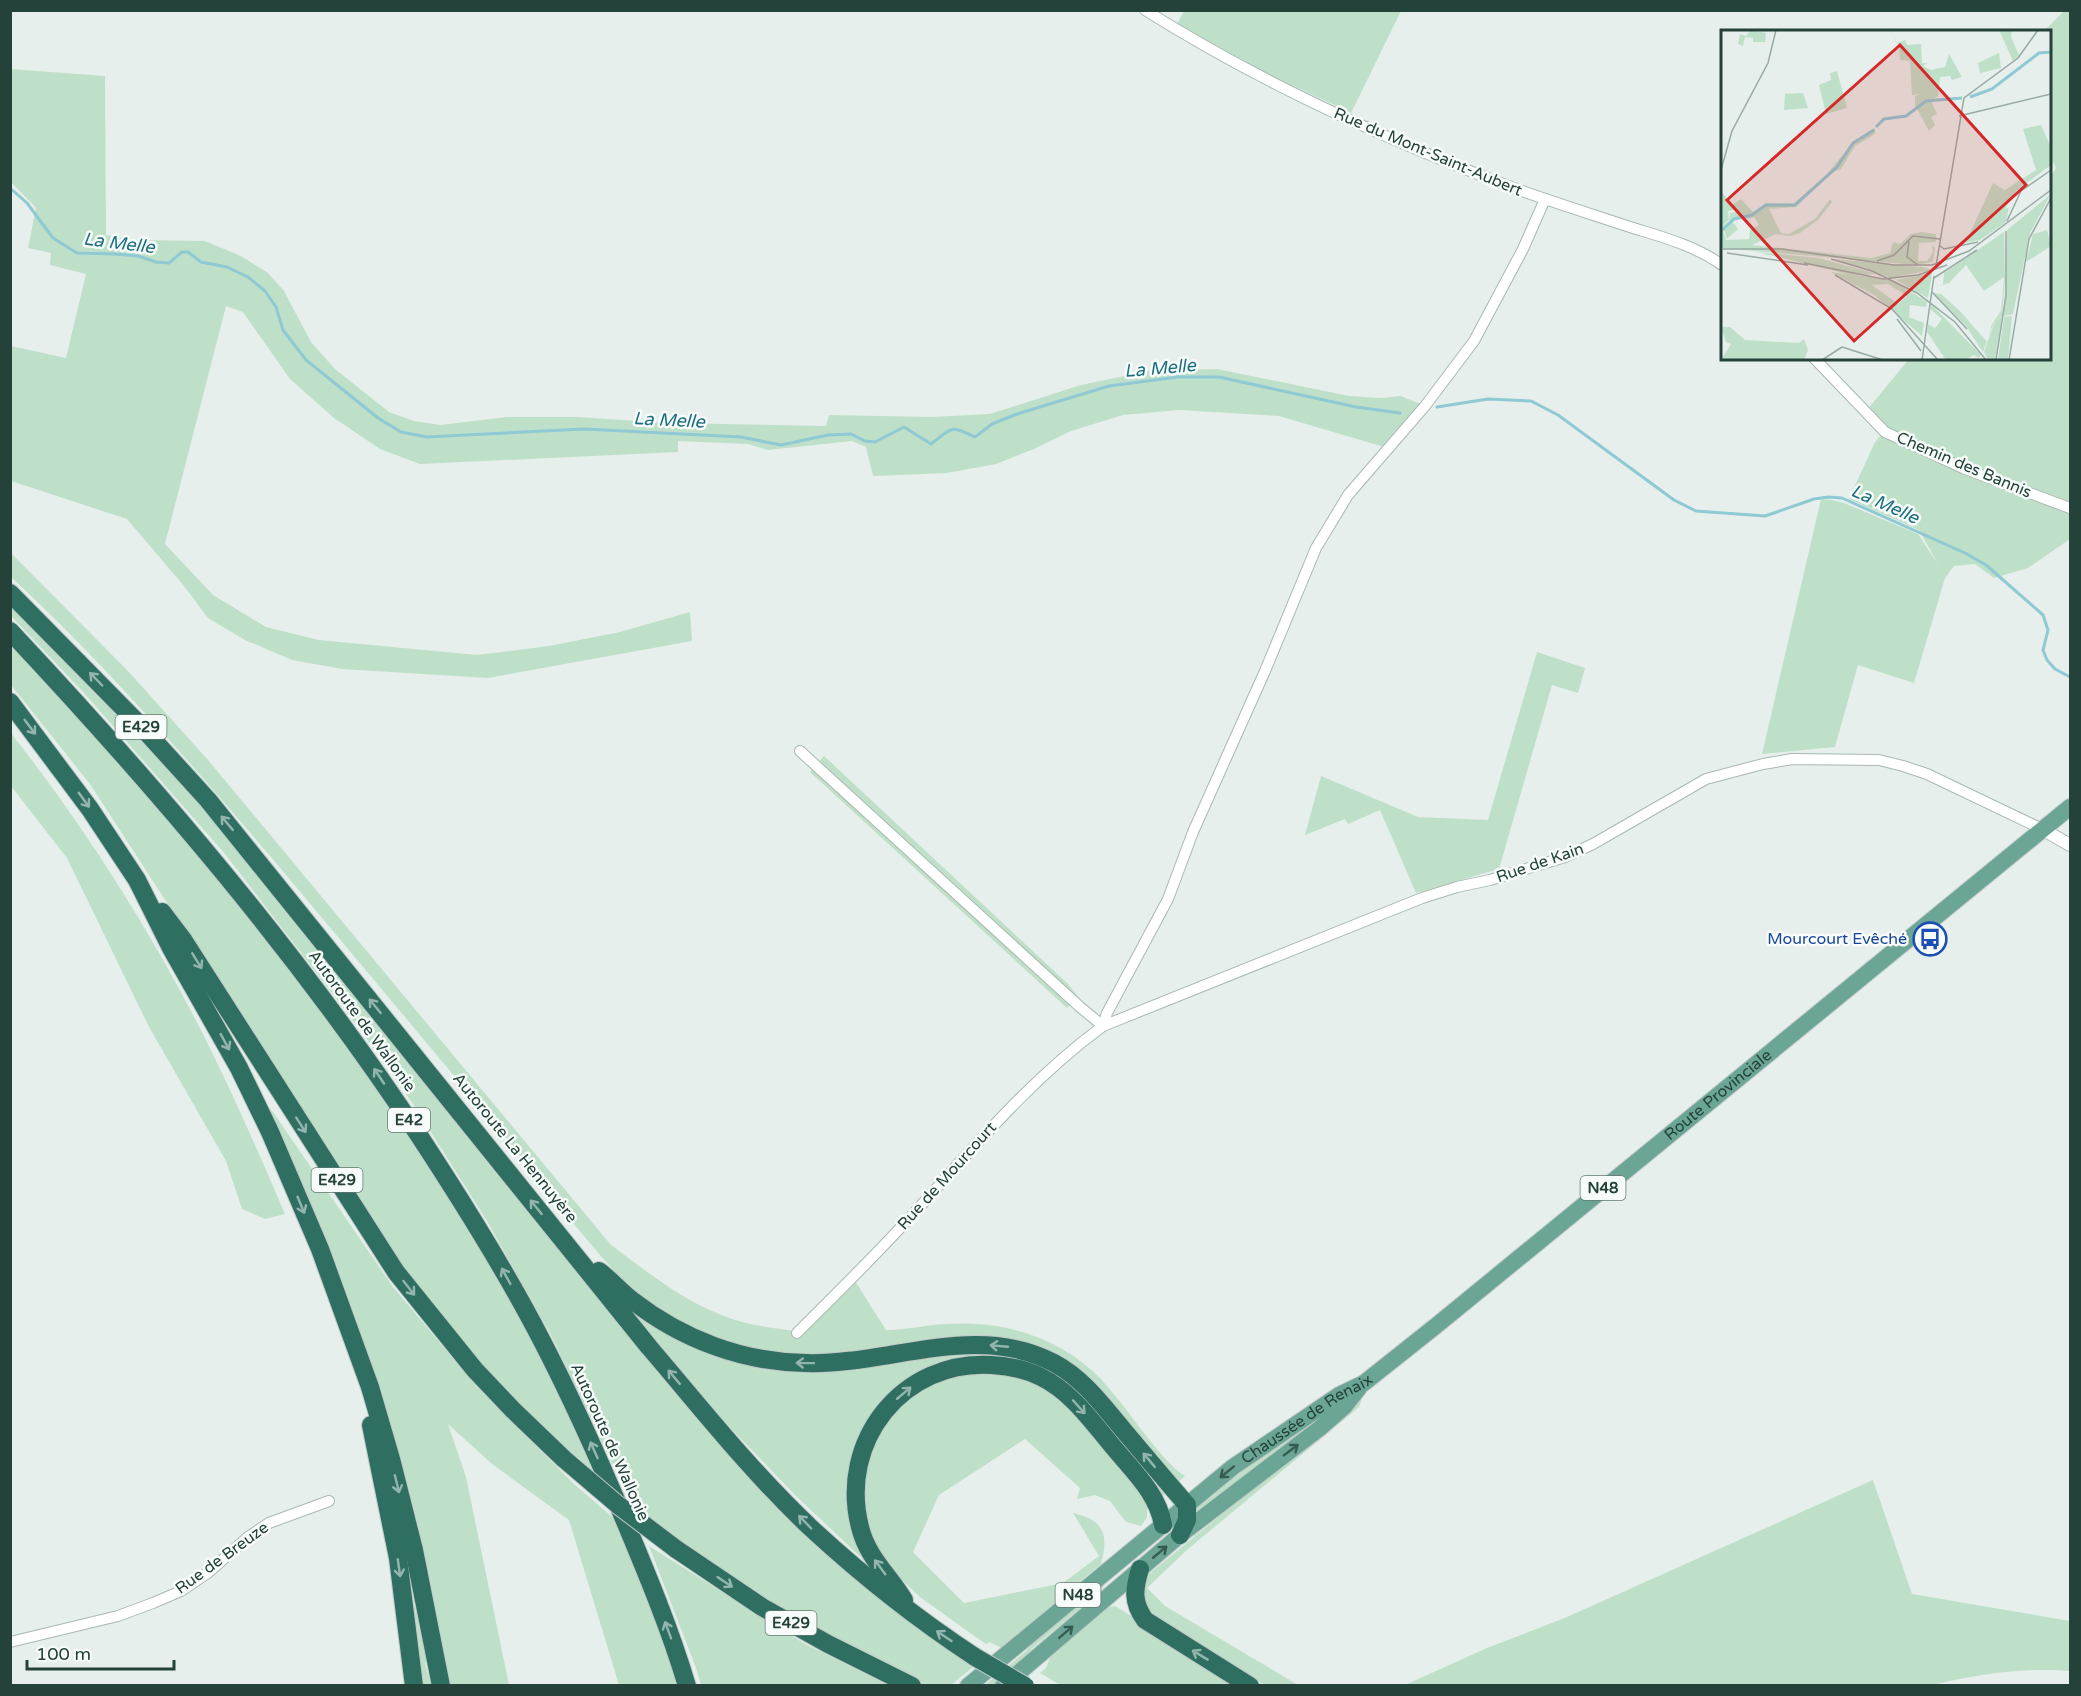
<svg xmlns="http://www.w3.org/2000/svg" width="2081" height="1696" viewBox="0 0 2081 1696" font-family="'Varela Round',sans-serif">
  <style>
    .green { fill: #bfe0c8 }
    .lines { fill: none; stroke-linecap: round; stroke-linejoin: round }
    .stream { stroke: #8ec9d4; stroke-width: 3 }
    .minor-casing { stroke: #a8b8b2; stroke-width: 12 }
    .tertiary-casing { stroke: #a8b8b2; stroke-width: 14 }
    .primary-casing { stroke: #c2cac8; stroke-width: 18 }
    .motorway-casing { stroke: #c2cac8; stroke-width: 20 }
    .minor { stroke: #fff; stroke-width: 10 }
    .tertiary { stroke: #fff; stroke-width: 12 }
    .primary { stroke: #6aa596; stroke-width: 16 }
    .motorway { stroke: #2f6f62; stroke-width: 18 }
    .motorway-bridge-casing { stroke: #c2cac8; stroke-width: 20; stroke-linecap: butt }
    .motorway-bridge { stroke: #2f6f62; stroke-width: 18 }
    .oneway { stroke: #93b5ae }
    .oneway2 { stroke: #365b51 }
    .labels { text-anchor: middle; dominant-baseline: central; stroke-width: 5; stroke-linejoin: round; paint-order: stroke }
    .shield { fill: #f7fbf9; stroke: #637a73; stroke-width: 1.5 }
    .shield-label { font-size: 15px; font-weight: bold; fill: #24423a }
    .street-label { font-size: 16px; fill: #24423a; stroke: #f7fbf9 }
    .transit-label { font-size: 16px; fill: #164399; stroke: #f7fbf9; text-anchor: end }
    .water-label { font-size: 18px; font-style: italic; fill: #1c6f80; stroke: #f7fbf9 }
    .inset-river { fill: none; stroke: #8ec9d4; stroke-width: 3 }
    .inset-road { fill: none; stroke: #98aaa4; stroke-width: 1.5 }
    .view { fill: #d62828; fill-opacity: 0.15; stroke: #d62828; stroke-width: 3 }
    .inset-edge { fill: none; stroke: #24423a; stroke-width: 3 }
  </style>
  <rect width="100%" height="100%" fill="#e6efeb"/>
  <g class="green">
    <polygon points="1184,11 1401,11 1351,113 1262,71 1177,24"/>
    <polygon points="2064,11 2070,11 2070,504 1931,450 1889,429 1867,410 1909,359 2050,358 2050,177 2056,168 2050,155 2050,32 2044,31"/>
    <polygon points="10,69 105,76 106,235 137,240 205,241 241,256 268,273 284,291 311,342 335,369 389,412 414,421 440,425 507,417 578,417 666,423 826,426 829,415 931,417 990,414 1081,385 1120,377 1150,371 1217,369 1349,396 1381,398 1401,396 1420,404 1384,447 1279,416 1179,410 1123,415 1071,431 1034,449 996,464 947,473 873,476 866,447 852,441 768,450 748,444 678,441 678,452 420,464 380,449 334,418 290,379 243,312 226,306 165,544 213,595 266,627 319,640 477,655 549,646 620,632 690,612 692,641 488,678 342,669 292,660 245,640 208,618 184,586 127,519 11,481 11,346 66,358 86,274 50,265 51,253 28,248 36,208 11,182"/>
    <polygon points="1880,436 2018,492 2070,511 2070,539 2028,568 1994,578 1975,564 1954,566 1945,578 1914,683 1858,665 1835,747 1762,754 1821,499 1832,500 1844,503 1918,534 1938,564 1919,530 1849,499 1874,444"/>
    <path d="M10,552L128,671L208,760L611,1245C647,1272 682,1300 724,1316C746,1325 772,1328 796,1331L850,1273L886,1330C906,1330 926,1325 946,1324C1003,1320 1060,1337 1101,1379C1108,1387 1115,1396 1122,1404C1136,1422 1167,1466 1185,1476L1147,1509V1517L1141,1526L1126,1522L1110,1501L1095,1495L1077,1499L1080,1488L1025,1439L939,1495L913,1552L964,1603L1063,1583L1099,1556L1073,1513C1104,1520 1109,1534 1101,1564L1001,1648L990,1642L986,1644L977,1638L920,1597L887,1566L872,1568L795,1495L725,1422L626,1304L635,1293C583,1240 540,1179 492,1121C418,1033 345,945 271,857C188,760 105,664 11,577Z"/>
    <polygon points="10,605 56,649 200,802 706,1424 973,1667 951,1685 927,1686 884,1666 806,1626 676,1540 670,1533 630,1501 551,1335 487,1221 415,1107 361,1031 225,854 84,693 11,616"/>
    <polygon points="10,642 105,745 259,927 405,1128 473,1233 512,1302 561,1395 600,1477 555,1438 549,1435 492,1377 407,1273 90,784 11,685"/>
    <polygon points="1537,652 1585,668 1578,693 1552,685 1499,869 1416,893 1380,810 1348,824 1345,819 1305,835 1321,776 1418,817 1488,820"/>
    <path d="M10,732C85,827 151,931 206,1040C234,1097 260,1155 285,1214L265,1219L242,1209L226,1161L148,1025L67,858L11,786Z"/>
    <polygon points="824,756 1068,984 1079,998 1067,1008 810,772"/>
    <polygon points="265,1103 273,1112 393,1287 477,1387 574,1484 616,1520 651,1599 680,1685 619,1685 569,1520 492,1464 448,1424 466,1477 509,1685 448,1685 371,1363 342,1281 295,1167"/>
    <polygon points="1362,1399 1359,1407 1188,1549 1147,1588 1165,1606 1298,1685 1265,1685 1145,1612 1144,1578"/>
    <polygon points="1339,1405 1191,1518 1193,1507 1246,1464"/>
    <path d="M1873,1480L1912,1594L2070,1621V1671C2022,1667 1975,1675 1928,1686L1405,1685L1487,1648L1567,1617Z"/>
    <polygon points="649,1546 805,1644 888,1685 701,1685 696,1668"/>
    <polygon points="1106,1583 1099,1593 1031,1649 1029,1655 996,1685 984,1686 1026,1651 1048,1626"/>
    <polygon points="411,1590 427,1662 425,1663 431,1685 418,1685"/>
    <polygon points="1115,1606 1243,1685 1060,1685 1040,1673 1046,1668 1052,1653 1109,1607"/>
  </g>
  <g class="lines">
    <g class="stream">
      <path d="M10,188L27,203L53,238L77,253L115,254L138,256L156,262L169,263L182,252H188L201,262L227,267L248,277L265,291L276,307L283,330L306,360L378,418L401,432L427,437L584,429L741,437L781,445L828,435L851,434L865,441L875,442L904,427L931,444C954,427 949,425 975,437L992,424L1017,414L1109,386L1178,377H1219L1356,407L1400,413"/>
      <polyline points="1437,407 1488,399 1531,401 1558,415 1674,500 1696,511 1765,516 1814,499 1828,497 1842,498 1965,553 1986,565 2043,615 2048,630 2043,650 2047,660 2055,669 2070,677"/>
    </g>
    <g class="minor-casing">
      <g id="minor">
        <path d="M1145,10C1261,83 1386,140 1514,188C1552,202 1591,214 1630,227C1662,237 1694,245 1722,265"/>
        <polyline points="1814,358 1885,432 1965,469 2070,508"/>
        <polyline points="800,751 1080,1007 1103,1026"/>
        <polyline points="1103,1026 1107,1013 1168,899 1193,832 1265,671 1316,548 1348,495 1425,406 1474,341 1523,249 1545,199"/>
        <path d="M797,1333C837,1293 877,1254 915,1212C975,1146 1031,1079 1103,1026L1422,898L1457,887L1490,880L1565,857L1593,844L1706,779L1763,764L1792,759L1879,760L1903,766L1927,774L2042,829"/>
        <polyline points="10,1642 118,1616 153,1603 181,1591 209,1572 248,1537 269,1523 329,1501"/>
      </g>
    </g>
    <g class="tertiary-casing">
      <polyline id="tertiary" points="2042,829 2070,845"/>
    </g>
    <g class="primary-casing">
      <g id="primary">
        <path id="s1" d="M968,1686L1233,1467L1339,1395L1364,1383L1437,1325L2070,807"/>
        <polyline points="1003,1686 1180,1535 1320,1428 1344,1407 1359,1388"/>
      </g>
    </g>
    <g class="motorway-casing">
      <g id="motorway">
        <path d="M10,593L138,723L208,800L649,1347C702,1409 753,1474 813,1530C864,1577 917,1619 975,1657"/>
        <path d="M10,631C158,789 298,953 418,1134C462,1201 505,1269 542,1341C572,1399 599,1459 624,1519C647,1574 670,1629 687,1686"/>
        <polyline points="10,702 90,809 137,880 171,948 239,1068 270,1132 320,1249 370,1387 391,1459 414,1550 441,1686"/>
        <polyline points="162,912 184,941 396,1272 475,1370 513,1410 564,1459"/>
        <path d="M599,1271C611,1280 621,1292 633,1301C682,1339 742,1362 805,1363C888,1366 975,1321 1054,1363C1084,1379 1104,1407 1125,1432C1146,1457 1166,1481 1187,1505V1520L1180,1535"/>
        <polyline points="371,1425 398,1558 414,1686"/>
        <polyline points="676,1549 762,1607 828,1644 912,1686"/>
        <path d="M1140,1569C1134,1589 1132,1602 1145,1620L1250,1686"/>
        <path d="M904,1600C889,1575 867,1557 860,1527C838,1441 903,1359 992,1365C1009,1366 1025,1369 1041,1377C1072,1392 1093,1423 1115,1449C1134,1472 1158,1494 1163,1525"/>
      </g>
    </g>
    <use href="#minor" class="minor"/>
    <use href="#tertiary" class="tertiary"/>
    <use href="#primary" class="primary"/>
    <use href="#motorway" class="motorway"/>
    <g class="motorway-bridge-casing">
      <g id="motorway-bridge">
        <polyline points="564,1459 618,1505 676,1549"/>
        <polyline points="975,1657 1025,1686"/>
      </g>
    </g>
    <use href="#motorway-bridge" class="motorway-bridge"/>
  </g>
  <defs><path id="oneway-shaft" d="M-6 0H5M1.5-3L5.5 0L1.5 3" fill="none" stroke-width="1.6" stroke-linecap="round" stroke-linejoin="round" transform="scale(1.5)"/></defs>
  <g class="oneway">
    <use href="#oneway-shaft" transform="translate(96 679) rotate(-134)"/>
    <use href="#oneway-shaft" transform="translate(30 727) rotate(53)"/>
    <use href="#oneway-shaft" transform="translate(84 800) rotate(54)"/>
    <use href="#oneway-shaft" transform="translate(227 823) rotate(-130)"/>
    <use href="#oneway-shaft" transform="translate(197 961) rotate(58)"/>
    <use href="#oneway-shaft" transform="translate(375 1006) rotate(-129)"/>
    <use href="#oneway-shaft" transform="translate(225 1042) rotate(61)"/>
    <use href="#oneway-shaft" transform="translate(379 1076) rotate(-124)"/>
    <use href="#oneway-shaft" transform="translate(301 1125) rotate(57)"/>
    <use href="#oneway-shaft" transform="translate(301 1205) rotate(67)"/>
    <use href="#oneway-shaft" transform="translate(536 1207) rotate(-129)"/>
    <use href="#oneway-shaft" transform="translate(506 1276) rotate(-119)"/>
    <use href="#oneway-shaft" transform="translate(409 1288) rotate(52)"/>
    <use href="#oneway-shaft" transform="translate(999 1346) rotate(-175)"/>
    <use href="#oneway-shaft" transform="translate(805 1363) rotate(-179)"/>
    <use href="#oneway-shaft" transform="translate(674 1377) rotate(-130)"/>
    <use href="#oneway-shaft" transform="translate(904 1393) rotate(-40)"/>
    <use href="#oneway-shaft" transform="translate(1079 1407) rotate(48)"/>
    <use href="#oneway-shaft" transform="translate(594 1450) rotate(-114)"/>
    <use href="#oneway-shaft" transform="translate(1149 1460) rotate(-130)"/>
    <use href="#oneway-shaft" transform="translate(397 1484) rotate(76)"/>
    <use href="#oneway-shaft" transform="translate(805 1522) rotate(-134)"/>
    <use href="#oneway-shaft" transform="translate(880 1567) rotate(-126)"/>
    <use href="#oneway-shaft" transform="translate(399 1568) rotate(82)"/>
    <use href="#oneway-shaft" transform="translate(725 1582) rotate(34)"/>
    <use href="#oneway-shaft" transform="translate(668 1630) rotate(-110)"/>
    <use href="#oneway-shaft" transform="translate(944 1636) rotate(-146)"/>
    <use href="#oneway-shaft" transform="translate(1200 1655) rotate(-149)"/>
  </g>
  <g class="oneway2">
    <use href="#oneway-shaft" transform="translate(1291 1450) rotate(-37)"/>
    <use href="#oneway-shaft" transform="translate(1227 1472) rotate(141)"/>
    <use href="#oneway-shaft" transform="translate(1160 1552) rotate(-40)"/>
    <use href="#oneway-shaft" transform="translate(1066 1632) rotate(-41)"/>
  </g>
  <defs>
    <g id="bus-ring" transform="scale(1.725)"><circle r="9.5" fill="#f7fbf9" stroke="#1a4fb4" stroke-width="1.5"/><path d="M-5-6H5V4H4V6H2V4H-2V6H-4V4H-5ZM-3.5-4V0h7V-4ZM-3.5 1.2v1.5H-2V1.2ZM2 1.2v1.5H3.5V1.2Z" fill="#1a4fb4"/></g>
  </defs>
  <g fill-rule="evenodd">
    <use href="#bus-ring" x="1930" y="939"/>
  </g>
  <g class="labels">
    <g class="shield">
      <rect x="115.5" y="715" width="51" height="24" rx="4.5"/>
      <rect x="388" y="1108" width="42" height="24" rx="4.5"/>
      <rect x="311.5" y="1168" width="51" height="24" rx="4.5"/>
      <rect x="1580.5" y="1176" width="45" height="24" rx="4.5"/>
      <rect x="1055.5" y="1583" width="45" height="24" rx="4.5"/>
      <rect x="765.5" y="1611" width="51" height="24" rx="4.5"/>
    </g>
    <g class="shield-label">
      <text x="141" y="727">E429</text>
      <text x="409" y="1120">E42</text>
      <text x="337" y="1180">E429</text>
      <text x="1603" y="1188">N48</text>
      <text x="1078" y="1595">N48</text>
      <text x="791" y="1623">E429</text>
    </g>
    <g class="street-label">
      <text transform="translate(1428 152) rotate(23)">Rue du Mont-Saint-Aubert</text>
      <text transform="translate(1964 465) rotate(23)">Chemin des Bannis</text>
      <text transform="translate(1540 863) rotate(-19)">Rue de Kain</text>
      <text transform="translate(362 1021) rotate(54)">Autoroute de Wallonie</text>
      <text stroke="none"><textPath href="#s1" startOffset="956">Route Provinciale</textPath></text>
      <text transform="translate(515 1148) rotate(51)">Autoroute La Hennuyère</text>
      <text transform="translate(947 1176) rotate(-48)">Rue de Mourcourt</text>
      <text stroke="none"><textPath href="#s1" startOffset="432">Chaussée de Renaix</textPath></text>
      <text transform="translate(610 1442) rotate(66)">Autoroute de Wallonie</text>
      <text transform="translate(222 1558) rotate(-36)">Rue de Breuze</text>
    </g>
    <g class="transit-label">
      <text x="1907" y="939">Mourcourt Evêché</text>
    </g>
    <g class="water-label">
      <text transform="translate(119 243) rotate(7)">La Melle</text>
      <text transform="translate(1160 368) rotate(-5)">La Melle</text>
      <text transform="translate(669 420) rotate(3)">La Melle</text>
      <text transform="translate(1885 504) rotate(24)">La Melle</text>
    </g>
  </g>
  <g transform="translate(1721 30)">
    <rect width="330" height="330" fill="#e6efeb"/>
    <path d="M30,0L45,3L44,12H32V8L24,7L22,16L17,14L19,4L25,6ZM169,0L176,13L184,10L186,15L200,14L201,33H207L202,36L210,40L224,37L228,24L241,47L231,50L229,46L219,47L217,66L210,71L216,84L210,87L214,95L208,101L194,75V66L200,64L191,65L189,31L179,30L178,16ZM278,0H291L290,7L298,25L292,31ZM278,23L280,38L259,43L257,33ZM116,41L126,78L105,84L98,55L110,50L109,43ZM82,63L87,78L63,80L64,64ZM320,95L330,117V135L295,161L284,179L288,177L285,192L259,210L219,217L245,212L272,153L284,160L315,140L302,99ZM154,98V104L134,116L120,139L109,143L75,177L48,179L60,203L68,204L94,189L109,169L111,172L97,190L79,203L69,206L55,204L31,215L150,228L169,223L172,212L179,214L190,204L200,202L215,204V212L198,213L197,231H206L212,222L211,215L214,218L212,232L195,235L0,218V161L11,175L20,169L32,182L45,173L72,174L106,144L134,110ZM14,180L27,189L33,187L38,195L29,200L28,209L5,210L1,197L8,190L7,181ZM330,164L309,203L292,284L283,286L286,200ZM15,182L19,186L12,192L17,199L6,209L2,197L8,193L9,183ZM326,200L330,216L305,232L312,204ZM283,202L284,247L281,287L273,292L262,322L245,296L212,263L220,264L239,281L266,312L271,294L280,281L283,247L263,261L245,235L228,253L213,257L222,255L223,243ZM36,222L97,228L157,244L131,245ZM113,229L201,237L211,240L170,248ZM110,242L171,250L206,272L205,277L189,275L188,287L203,293L201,306L153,265ZM167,254L186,266L177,274L151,255ZM211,243L207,268L175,250ZM210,274L260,325L258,328L253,325L244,330H225L206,302L207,294L214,298L221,289L209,279ZM291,286L287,330H277L283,287ZM281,288L274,330H267L263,322L274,291ZM9,297L24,310L78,313L83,309L87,320L83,330H0L10,314L5,312L0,297Z" fill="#bfe0c8" fill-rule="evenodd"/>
    <path class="inset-river" d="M249,67L271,59L318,23L330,22M155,97L163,89L185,86L205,71L241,68M0,201L13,189L31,185L45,175H74L116,137L132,113L153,100"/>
    <path class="inset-road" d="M238,86L330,64M0,140L11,101L47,33L55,0M286,191L300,161L330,140M188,211L186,227L197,235M218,215L223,219L257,212M2,219H61L173,235H211L248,221L330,160M6,223L87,235M110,229L151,241L196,263L234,292L265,330M156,231L173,225L192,206L219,209M83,233L162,249L197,245L226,235M215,236L243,68L297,28L317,0M114,245L171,279L217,330M213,248L256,220M211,262L246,299M176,289L200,321M121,317L162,330M101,330L121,317M201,330L213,246M275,330L285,265V201M288,330L308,209L330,168"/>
    <path class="view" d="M179,15L305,155L133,311L6,170Z"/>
    <rect width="330" height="330" class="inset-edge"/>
  </g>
  <rect width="2081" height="1696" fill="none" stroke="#24423a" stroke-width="24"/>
  <path d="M27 1660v9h147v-9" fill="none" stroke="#24423a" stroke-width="3"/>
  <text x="36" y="1660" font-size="18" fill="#24423a" stroke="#f7fbf9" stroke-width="4.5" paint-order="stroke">100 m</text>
</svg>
